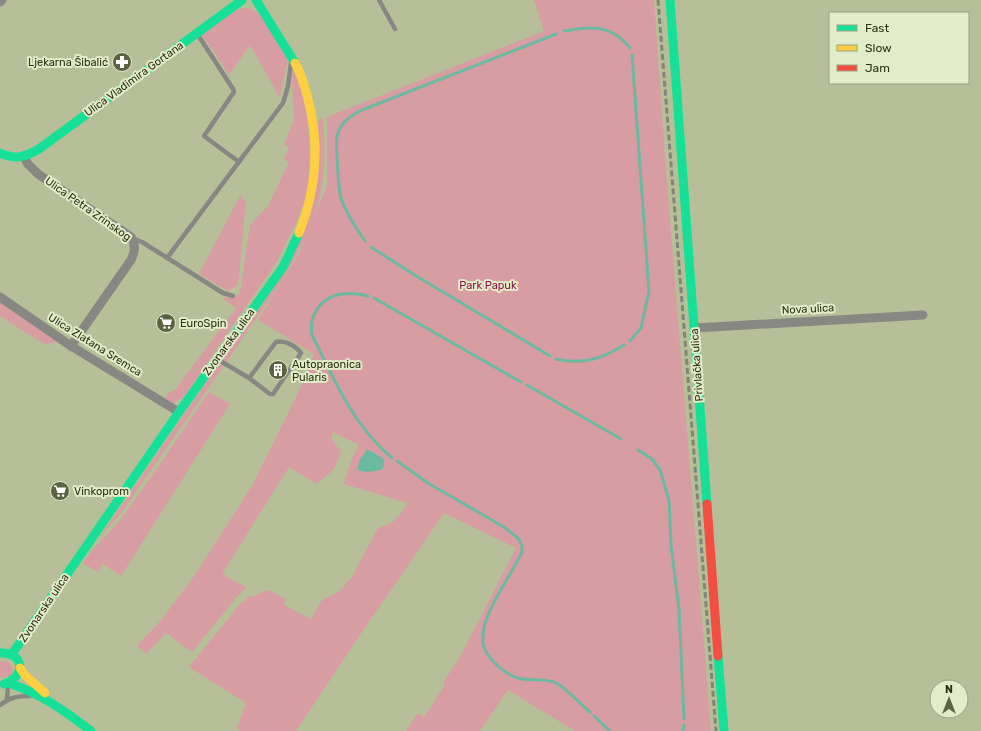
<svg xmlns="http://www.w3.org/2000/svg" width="981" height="731" viewBox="0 0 981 731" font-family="Rubik,sans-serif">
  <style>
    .green { fill: #d89da2 }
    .water { fill: #6bb99f }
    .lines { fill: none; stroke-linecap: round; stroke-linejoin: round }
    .stream { stroke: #6bb99f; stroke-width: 3 }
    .lane { stroke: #878883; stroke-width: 4.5 }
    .street { stroke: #878883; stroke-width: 9 }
    .fast { stroke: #16e098; stroke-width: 9 }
    .slow { stroke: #ffcf43; stroke-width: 9 }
    .jam { stroke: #f24e42; stroke-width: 9 }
    .rail { stroke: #838479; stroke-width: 3; stroke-dasharray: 6 3; stroke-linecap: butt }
    .labels { text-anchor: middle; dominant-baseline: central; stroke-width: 4; stroke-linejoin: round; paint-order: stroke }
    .poi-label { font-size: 11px; fill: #2b3114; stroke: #e3ecc9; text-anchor: start }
    .street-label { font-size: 11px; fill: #2b3114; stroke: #e3ecc9 }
    .park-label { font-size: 11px; fill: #8e144d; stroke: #e3ecc9 }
  </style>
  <rect width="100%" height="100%" fill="#b6bf98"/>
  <g class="green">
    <path d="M534,0H654L666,170L711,731H575L508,690L480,731H406L418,713L424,717L445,685L443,683L461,655L516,548L444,513L360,635L296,731H240L237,728L246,703L189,667L241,603L250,596H255L257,594L269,590L286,599L284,605L311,619L322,600L340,591L352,577L378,528C394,524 399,517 408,503L344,484L352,458L359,445L333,432L331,438L341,452C335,470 331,473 316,484L289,467L222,574L247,588L240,593L192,652L166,633L146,654L137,646L162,619L197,572L253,484L297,395L314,354L258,320L299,254L327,185V117L544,31Z"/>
    <polygon points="248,8 254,10 260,15 288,60 280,98 250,45 229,75 201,33 237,9"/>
    <path d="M293,69C297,80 302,90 304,101C311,135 312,171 303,204C297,224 286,244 276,263L183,398L172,403L165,399L168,393L175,390L236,308L222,298L235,297L240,293L250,225L268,206L289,162L284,159L289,147L284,144L294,120L292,78Z"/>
    <path d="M323,118C325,146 326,173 319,200C305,253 270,298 240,342C201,399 161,456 122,512L97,541L293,256L319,120Z"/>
    <polygon points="240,196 246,202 238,285 228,291 199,274"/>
    <polygon points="0,302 60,342 44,344 0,316"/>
    <path d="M209,392L230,404L121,576L103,564L98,572L83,563C94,546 109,534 121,519C152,477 180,435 209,392Z"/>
    <polygon points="3,661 9,662 13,669 10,676 2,678 0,677 0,662"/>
  </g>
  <path class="water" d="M367,449L383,458L384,464L383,469C373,472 366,473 357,470L360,460Z"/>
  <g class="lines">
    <g class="stream">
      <path d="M564,31C591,26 611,24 630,48"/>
      <path d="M365,241C356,228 346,213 341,198C338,185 338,170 337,158C337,150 335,140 338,133C342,121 352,115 362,110L556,34"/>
      <polyline points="371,247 413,274 550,356"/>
      <path d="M368,296C347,291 326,292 315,313C311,320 311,327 312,335C335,381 352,424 392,458"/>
      <polyline points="374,298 521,382"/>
      <polyline points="630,341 641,328 649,291 632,55"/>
      <path d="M556,359C582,365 602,359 624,345"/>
      <polyline points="527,385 621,439"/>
      <polyline points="638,450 652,459 660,470 669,500 671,545 679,609 684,719"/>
      <path d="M397,461L428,483L504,527L519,539L522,546V552C512,574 492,600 485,623C484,628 482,638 483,644C486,658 507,677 522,679C533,681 548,678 558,684C567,689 581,705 590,712"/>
      <polyline points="594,716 610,731"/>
      <polyline points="683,731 684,725"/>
    </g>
    <g class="lane">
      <polyline points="379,0 395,29"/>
      <polyline points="198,35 233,89 234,92 204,136 239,162"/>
      <polyline points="132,238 142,242 223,293 233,296"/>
      <polyline points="167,258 283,103 288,86 291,63"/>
      <path d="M217,359L249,378L270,394H273L301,353C296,346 285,340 276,342L249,378"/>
      <polyline points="7,699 8,685"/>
      <path d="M0,705C10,697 18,696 30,696"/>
    </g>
    <g class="street">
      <polyline points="0,2 2,0"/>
      <path d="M24,157L28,164L38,174L131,237C136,246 135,251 131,260L71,346"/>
      <polyline points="0,297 71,346 179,412"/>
      <polyline points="695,328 923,315"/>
    </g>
    <g class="fast">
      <polyline points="256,0 295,63"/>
      <polyline points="670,0 707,504"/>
      <path d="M0,153C15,160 25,157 39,149L242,0"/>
      <path d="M0,653C25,652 26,677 4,684"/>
      <polyline points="12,654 179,412 283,267 299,233"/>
      <polyline points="718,656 724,731"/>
      <path d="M8,683C40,693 65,711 91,731"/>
    </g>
    <g class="slow">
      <path d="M295,63C301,73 304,84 307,95C320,141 317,188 299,233"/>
      <polyline points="20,668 25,675 45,693"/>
    </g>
    <polyline class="jam" points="707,504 718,656"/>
    <polyline class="rail" points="658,0 716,731"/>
  </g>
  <defs>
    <g id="pharmacy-disc" transform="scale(1)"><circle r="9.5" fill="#5c6342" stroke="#e3ecc9"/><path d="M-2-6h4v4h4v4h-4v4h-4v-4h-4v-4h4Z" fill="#fff"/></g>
    <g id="supermarket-disc" transform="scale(1)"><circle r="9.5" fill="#5c6342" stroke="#e3ecc9"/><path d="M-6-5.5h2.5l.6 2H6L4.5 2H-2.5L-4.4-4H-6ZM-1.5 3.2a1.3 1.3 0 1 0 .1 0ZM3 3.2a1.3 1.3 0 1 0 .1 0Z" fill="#fff"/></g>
    <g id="building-disc" transform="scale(1)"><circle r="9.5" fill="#5c6342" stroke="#e3ecc9"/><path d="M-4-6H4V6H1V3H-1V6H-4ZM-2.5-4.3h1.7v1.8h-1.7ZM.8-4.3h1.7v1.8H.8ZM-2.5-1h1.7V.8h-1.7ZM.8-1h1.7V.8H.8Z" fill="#fff"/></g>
  </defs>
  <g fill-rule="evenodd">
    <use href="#pharmacy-disc" x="122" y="62"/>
    <use href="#supermarket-disc" x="166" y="323"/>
    <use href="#building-disc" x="278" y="370"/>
    <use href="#supermarket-disc" x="60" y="491"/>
  </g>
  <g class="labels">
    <g class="poi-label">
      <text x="108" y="62" text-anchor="end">Ljekarna Šibalić</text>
      <text x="180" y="323">EuroSpin</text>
      <text x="292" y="364">Autopraonica<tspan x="292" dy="13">Pularis</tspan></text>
      <text x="74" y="491">Vinkoprom</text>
    </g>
    <g class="street-label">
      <text transform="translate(134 79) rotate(-36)">Ulica Vladimira Gortana</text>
      <text transform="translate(88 209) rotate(35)">Ulica Petra Zrinskog</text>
      <text transform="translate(808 309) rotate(-3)">Nova ulica</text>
      <text transform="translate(229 342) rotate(-54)">Zvonarska ulica</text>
      <text transform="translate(95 345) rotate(32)">Ulica Zlatana Sremca</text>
      <text transform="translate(697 365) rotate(-94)">Privlačka ulica</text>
      <text transform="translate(44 608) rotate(-56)">Zvonarska ulica</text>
    </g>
    <g class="park-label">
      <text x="488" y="285">Park Papuk</text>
    </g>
  </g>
  <rect x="829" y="12" width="140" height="72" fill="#e3ecc9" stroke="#99a181"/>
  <rect x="837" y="25" width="20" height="6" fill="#16e098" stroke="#99a181"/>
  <text x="865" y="32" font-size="12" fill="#2b3114">Fast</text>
  <rect x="837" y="45" width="20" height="6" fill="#ffcf43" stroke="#99a181"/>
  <text x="865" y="52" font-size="12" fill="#2b3114">Slow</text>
  <rect x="837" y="65" width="20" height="6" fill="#f24e42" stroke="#99a181"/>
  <text x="865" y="72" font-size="12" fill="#2b3114">Jam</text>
  <g transform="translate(949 699)"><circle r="19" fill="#e3ecc9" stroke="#99a181"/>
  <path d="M0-3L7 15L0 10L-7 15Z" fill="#5c6342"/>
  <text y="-6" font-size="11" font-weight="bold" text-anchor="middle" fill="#2b3114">N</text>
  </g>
</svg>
